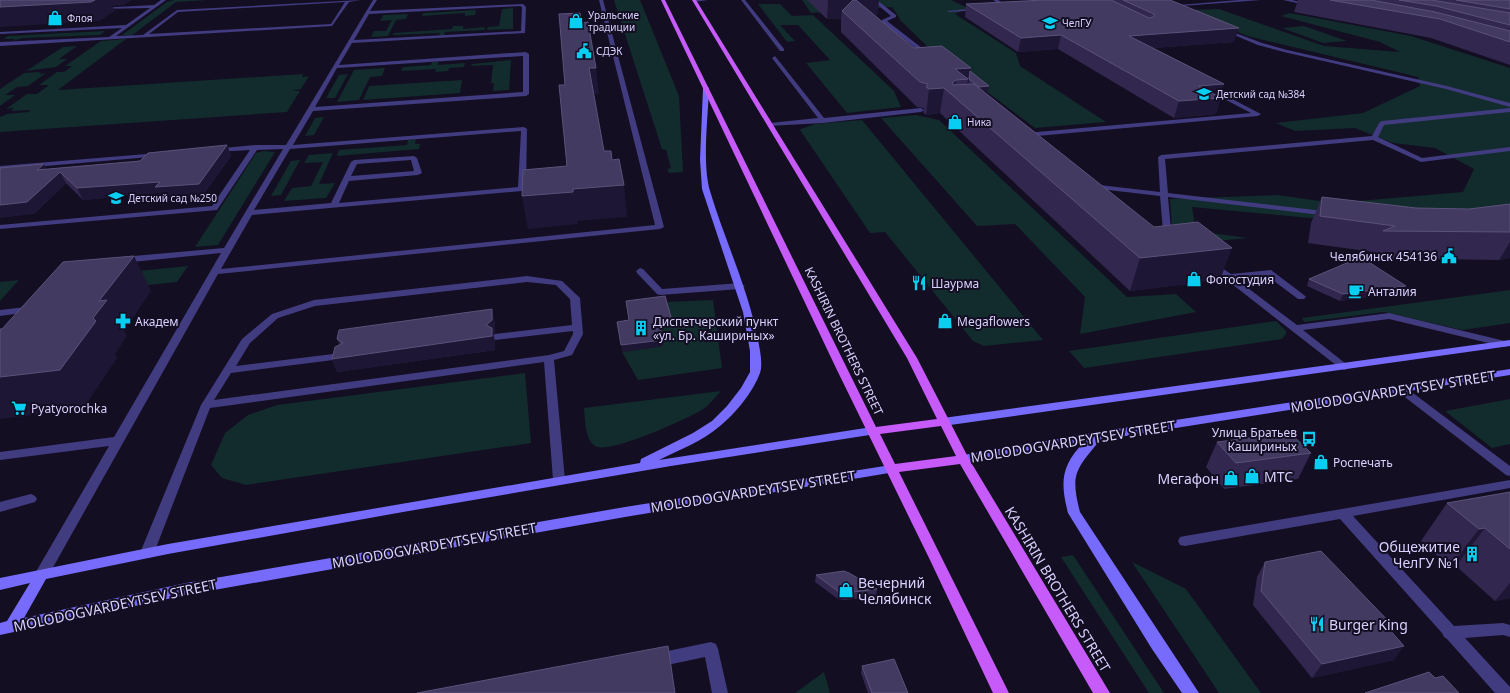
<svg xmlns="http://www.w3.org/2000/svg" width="1510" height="693" viewBox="0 0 1510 693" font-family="'Noto Sans',sans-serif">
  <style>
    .green { fill: #122b2c }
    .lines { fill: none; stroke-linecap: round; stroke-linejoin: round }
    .lane { fill: #413b7f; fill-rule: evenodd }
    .street { fill: #413b7f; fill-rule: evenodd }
    .secondary { fill: #766bfa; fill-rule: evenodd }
    .primary { fill: #c75bfa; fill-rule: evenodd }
    .wall { fill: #32284f }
    .shaded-wall { fill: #1e1635 }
    .building { fill: #433a62; stroke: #5b527a }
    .labels { text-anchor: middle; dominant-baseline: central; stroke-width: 4; stroke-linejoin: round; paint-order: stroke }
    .far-poi-label { font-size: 10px; fill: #d8d1fe; stroke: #130e22; text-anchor: start }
    .poi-label { font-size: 12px; fill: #d8d1fe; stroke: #130e22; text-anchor: start }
    .street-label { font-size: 12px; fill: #d8d1fe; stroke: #130e22 }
    .near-street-label { font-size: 14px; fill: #d8d1fe; stroke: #130e22 }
    .near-poi-label { font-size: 14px; fill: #d8d1fe; stroke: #130e22; text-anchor: start }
  </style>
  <rect width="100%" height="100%" fill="#130e22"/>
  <g class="green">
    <polygon points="174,0 208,0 176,2 131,36 122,35 167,2"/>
    <polygon points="614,0 640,0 679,96 683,172 669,173 667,169 671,168 666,150 662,149"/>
    <polygon points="802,0 951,0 968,8 955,14 1016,53 1020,66 1106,122 1035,128 930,49 901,21 892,7 811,13"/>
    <polygon points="758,4 780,4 792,16 813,15 894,91 901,107 847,113 806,63 830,60 798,25 780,25 795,41 787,42"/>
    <polygon points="513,8 513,29 487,30 488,27 499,26 502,9"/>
    <polygon points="1219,9 1324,46 1400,52 1380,42 1281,16 1290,13 1411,36 1510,68 1510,222 1437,230 1192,207 1196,231 1248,238 1194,243 1172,230 1170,199 1277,195 1335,203 1463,192 1474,169 1435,148 1393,143 1355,128 1295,131 1276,123 1363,113 1420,86 1418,77 1247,36 1188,10"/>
    <polygon points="476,10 475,15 465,16 465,13 422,16 423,13"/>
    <polygon points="408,14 406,19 396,20 388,36 371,37 374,31 386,31 392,20 380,21 383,15"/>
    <polygon points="453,26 463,26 463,29 485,27 484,30 445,32 444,35 439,35 440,33 392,35 394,33 452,29"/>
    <polygon points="1304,26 1347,41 1323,43 1282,28"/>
    <polygon points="105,31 100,35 23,38 12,41 15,39 3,39 8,36"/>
    <polygon points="126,39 58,90 303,74 302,77 309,76 301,89 292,91 300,91 287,112 0,132 0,117 7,114 28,112 31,110 11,111 14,108 6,109 27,94 37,94 49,85 39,85 57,72 64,72 72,66 65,66 101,41"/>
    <polygon points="77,46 59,59 67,59 56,67 26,71 63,47"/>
    <polygon points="511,60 509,90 493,91 494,83 491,83 493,65 471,66 472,64"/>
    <polygon points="432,62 438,62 438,65 465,63 464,67 449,68 448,71 435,72 436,69 401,71 403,67 431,65"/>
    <polygon points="385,68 382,76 370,77 359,100 337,102 354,70"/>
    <polygon points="41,72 39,74 46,73 28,86 17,87 5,95 15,95 0,106 0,89 24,73"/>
    <polygon points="348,74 335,98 326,98 339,75"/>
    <polygon points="462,80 460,93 363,100 369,86"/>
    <polygon points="916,115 939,120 1127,297 1176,294 1196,312 1080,334 1085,297 1015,224 977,226 881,118"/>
    <polygon points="324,117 314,135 305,136 315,118"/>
    <polygon points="862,120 1043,340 984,346 973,341 885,232 870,233 800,130 801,129 815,124"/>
    <polygon points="416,139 415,144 420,144 419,149 337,156 339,150 407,145 408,140"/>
    <polygon points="263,151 275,152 218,245 195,247 256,153"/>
    <polygon points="333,153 319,184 335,183 326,198 284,201 292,188 311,186 323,162 304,163 309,155"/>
    <polygon points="300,160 281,195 271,196 291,161"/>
    <polygon points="188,266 177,282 64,294 77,277"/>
    <polygon points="19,280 0,301 0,282"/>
    <polygon points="1510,290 1510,323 1462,330 1384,312 1304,322 1302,318"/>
    <polygon points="713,300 722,368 638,380 622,352 663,346 658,326 671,324 666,302"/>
    <polygon points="1276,321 1286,331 1286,334 1282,339 1084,368 1069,351"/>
    <polygon points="525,373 531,443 246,485 222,478 211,465 225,433 248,415 277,405"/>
    <path d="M721,391C715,397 709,406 702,410C686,419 609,455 595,446C585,440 585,418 584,408Z"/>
    <polygon points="1510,399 1510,444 1492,448 1445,411"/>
    <polygon points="1073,555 1164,693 1149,693 1061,557"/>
    <polygon points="1132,562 1186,589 1261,693 1219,693"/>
    <polygon points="824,672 830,693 795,693"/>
  </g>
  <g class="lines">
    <g class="lane">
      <path d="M161,0H166L116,36L143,35L177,10L361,0L349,2L332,26L0,46V42L109,37L122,28L0,34V32L126,25L150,8L100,9L98,8L154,5ZM345,2L331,24L149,34L178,12Z"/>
      <path d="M373,0H377L370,11L523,4L526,7L525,33L352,43L339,65L526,52L529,54V94L526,96L313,111L293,145L524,127L527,129L526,189L522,191L252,215L221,269L655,225L599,0H603L664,227L660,229L218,274L47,578L42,580L37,578L35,574L37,570L109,446L0,460V452L114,437L221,253L122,263L118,260L122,257L224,248L283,149L257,150L217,210L0,229V225L212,206L250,150L215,152L213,151V149L255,145H286ZM520,6L522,7L521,31L354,40L369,14ZM523,56V92L315,107L337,68ZM521,131L518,187L339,203L349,181L418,175L422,173L417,158L414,156L354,160L351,162L331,203L254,210L290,149ZM411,160L414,171L351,176L357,164Z"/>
      <polygon points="741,0 745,0 784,49 784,51 780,51"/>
      <polygon points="872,0 877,0 896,15 896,17 887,21 931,55 931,57 927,57 882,22 882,20 891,16"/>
      <polygon points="993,0 998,0 1013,9 1009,10"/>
      <polygon points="1239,0 1261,0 1169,7 1167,6"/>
      <polygon points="1283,0 1292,0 1313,5 1311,6"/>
      <polygon points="978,8 980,10 949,12 947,11"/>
      <polygon points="1222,28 1262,43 1287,50 1447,86 1510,103 1510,107 1446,89 1284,52 1258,45 1222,30"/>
      <polygon points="775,56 824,118 921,108 924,110 921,112 823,123 768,126 768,124 770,123 818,118 772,58"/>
      <polygon points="1209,87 1261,114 1258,116 1026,137 1023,135 1026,133 1251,113 1207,90 1206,89"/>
      <polygon points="1510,108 1510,112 1384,125 1378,137 1422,158 1510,147 1510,151 1421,162 1373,140 1165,159 1168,193 1332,212 1332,216 1329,216 1168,197 1171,230 1177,235 1173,237 1163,231 1160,196 1091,188 1087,186 1091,184 1160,192 1158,157 1161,155 1372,136 1379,123 1382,121"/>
      <polygon points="159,153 161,154 161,156 0,170 0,166"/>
      <polygon points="1213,262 1231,274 1271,270 1304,295 1306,297 1304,299 1298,299 1266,275 1236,279 1297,325 1389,313 1509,342 1510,344 1505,347 1389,319 1303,330 1350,367 1345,370 1341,369 1210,267 1209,265 1210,263"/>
      <polygon points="640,268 643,269 662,289 740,283 745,286 740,289 660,295 657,294 637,273 636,271"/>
      <path d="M527,276L562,281L580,298L583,334L572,355L554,360L565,480L563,483L559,484L555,483L553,480L544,362L210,408L154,553L152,557L147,558L142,557L140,553L201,405L242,339L272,314L314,300ZM527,282L556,285L570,299L572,325L495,334L490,337L495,340L573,331V334L564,351L549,355L214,400L231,373L341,359L346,356L341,353L236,366L250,343L278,318L315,306Z"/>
      <polygon points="26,307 31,310 29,312 0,316 0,310"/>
      <polygon points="1401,386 1405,387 1510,466 1510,476 1506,475 1397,391 1396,389 1397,387"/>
      <polygon points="1510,480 1510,488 1353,516 1454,626 1503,623 1510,625 1510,637 1503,635 1465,638 1510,687 1510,693 1495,693 1447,639 1444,637 1442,633 1340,519 1185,546 1180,545 1178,541 1180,537 1185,536"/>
      <polygon points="31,494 35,496 37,499 35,502 0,512 0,502"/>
      <polygon points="711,642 716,644 718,649 728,693 712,693 705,657 658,667 653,665 650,660 653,655 658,653"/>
    </g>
    <polygon class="street" points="692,0 708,0 694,2"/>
    <g class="secondary">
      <path d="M706,86L709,88C708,118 702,163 710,191C725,241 748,288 758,340C760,350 763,364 760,373C753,392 736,413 720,426C703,441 679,450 659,460L872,427L876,428L878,431L876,434L671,466L403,512L168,554L46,579L24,618L186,583L625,507L891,465L895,466L897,469L895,472L625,517L186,595L0,635V623L7,621L30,583L0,590V578L168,544L640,463L641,459L693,433L712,421L727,406L741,388L750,372V351L743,312L702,189L700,160L703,88Z"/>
      <polygon points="1510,340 1510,346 943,426 939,425 937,422 939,419 943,418"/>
      <path d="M1510,369V375L1100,440C1076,470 1070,473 1080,512L1199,693H1182L1152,649L1068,513C1060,482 1061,466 1084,442L963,463L959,462L957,459L959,456L963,455L1123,428Z"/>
    </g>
    <path class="primary" d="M661,0H665L876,427L937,419L907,358L692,0H696L917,358L969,459L1110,693H1093L960,464L899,472L1009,693H993L930,560L836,368ZM941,426L956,456L895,464L880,434Z"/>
  </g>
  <g class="wall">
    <polygon points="807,0 879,0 877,16 876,17 914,48 971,68 970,71 988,91 983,91 1220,280 1130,291 940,113 926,115 923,112 924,108 917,107 841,32 841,19 827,19"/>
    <polygon points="1044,0 1170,0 1234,42 1153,48 1224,84 1219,97 1216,114 1174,118 1058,49 1018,52 965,17 966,4"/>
    <polygon points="1298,0 1510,0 1510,65 1431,38 1294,12"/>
    <polygon points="227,145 231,156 203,195 160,199 158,193 83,200 66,183 34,214 44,164 46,169 140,161"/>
    <polygon points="1322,197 1416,208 1469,209 1510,204 1510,258 1499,260 1370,258 1373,252 1308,243 1311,223"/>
    <polygon points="1309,279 1406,286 1402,292 1340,301 1307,286"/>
    <polygon points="495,322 495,333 493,334 495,341 495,350 337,372 332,359 340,345 337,339"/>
    <polygon points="1217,442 1311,453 1298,479 1224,489 1206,467"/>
    <polygon points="1510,492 1510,598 1495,601 1456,566 1450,567 1421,541 1447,503"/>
    <polygon points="1265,562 1392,632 1394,660 1312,678 1253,605 1257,577"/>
    <polygon points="816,575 877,589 876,597 844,600 838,599 815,582"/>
    <polygon points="862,666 908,693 868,693 861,673"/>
  </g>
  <g class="shaded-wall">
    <polygon points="0,0 132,0 124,5 112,6 115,11 99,21 0,27"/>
    <polygon points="828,0 879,0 877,16 849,18 842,11 841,19 827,19"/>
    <polygon points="1239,28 1234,42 1125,50 1129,36"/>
    <polygon points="1061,35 1058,49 1018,52 1021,38"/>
    <polygon points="589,68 596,68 599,94 592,94"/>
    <polygon points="971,68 967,92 966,92 968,79 956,80 953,96 951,95 955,69"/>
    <polygon points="1224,84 1219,98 1221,98 1216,114 1174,118 1179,101 1199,86"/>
    <polygon points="989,86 988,91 978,91 979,87"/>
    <polygon points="944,88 940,113 926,115 929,89"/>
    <polygon points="227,145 231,156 203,195 160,199 158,193 83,200 77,188"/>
    <polygon points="44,164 49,175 37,170"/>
    <polygon points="60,172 66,183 34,214 0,218 0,205"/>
    <polygon points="624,185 627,217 577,221 578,224 528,229 522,196 573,189"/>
    <polygon points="1510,242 1510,258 1499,260"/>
    <polygon points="1232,248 1220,280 1130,291 1140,258"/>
    <polygon points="134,256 151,291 124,331 127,336 115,354 117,358 83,409 0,419 0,377 93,318 99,301"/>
    <polygon points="1406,286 1402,292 1340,301 1343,294"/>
    <polygon points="492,309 495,322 495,333 493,334 495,341 495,350 337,372 332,359"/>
    <polygon points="671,317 671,324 658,326 658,319"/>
    <polygon points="663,340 663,346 622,352 621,345"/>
    <polygon points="1485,528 1456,566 1450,567 1479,529"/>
    <polygon points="1510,583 1510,598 1495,601"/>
    <polygon points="1395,628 1384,643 1389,629"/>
    <polygon points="1404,646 1394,660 1312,678 1322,664"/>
  </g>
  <g class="building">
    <polygon points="0,0 95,0 91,2 0,7"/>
    <polygon points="853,0 856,0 914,48 942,46 971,68 955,69 968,79 956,80 953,82 953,85 974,84 1154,227 1198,222 1232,248 1140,258 944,88 929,89 926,87 928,84 920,82 842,11"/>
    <polygon points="1044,0 1111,0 1149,18 1154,17 1154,14 1123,0 1170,0 1239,28 1129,36 1224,84 1199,86 1221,98 1179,101 1061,35 1021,38 966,4"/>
    <polygon points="1330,0 1371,0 1435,12 1510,31 1510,42 1440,19"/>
    <polygon points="1399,0 1431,0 1510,13 1510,25 1436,6"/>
    <polygon points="1456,0 1510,0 1510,9"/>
    <polygon points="580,13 582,23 588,22 596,68 589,68 604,151 611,151 612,160 619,159 624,185 573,189 573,192 522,196 523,170 567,166 559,85 565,85 559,14"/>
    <polygon points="970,71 989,86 979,87 969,79"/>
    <polygon points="227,145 199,184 155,187 160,182 77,188 60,172 27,202 0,205 0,168 44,164 37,170 140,161 148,153"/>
    <polygon points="1322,197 1416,208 1469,209 1510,204 1510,232 1383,231 1395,226 1320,216"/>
    <polygon points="134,256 99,301 107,300 93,318 96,321 60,370 0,377 0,329 2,329 63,262"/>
    <polygon points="1361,257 1406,286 1343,294 1309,279"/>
    <polygon points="665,296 671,317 658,319 663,340 621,345 617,322 629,320 626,301"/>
    <polygon points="492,309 492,320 486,325 492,328 492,336 332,359 335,347 343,343 337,339 339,330"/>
    <polygon points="1290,433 1311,453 1236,463 1217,442"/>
    <polygon points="1510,492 1510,549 1485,528 1479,529 1447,503"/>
    <polygon points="1321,551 1395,628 1389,629 1404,646 1322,664 1261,591 1265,562"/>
    <polygon points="844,571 849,573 877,589 845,593 839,592 816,575"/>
    <polygon points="668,646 675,693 417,693"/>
    <polygon points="894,659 908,693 872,693 862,666"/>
    <polygon points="1429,672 1435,678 1443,676 1459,693 1365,693"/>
  </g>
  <defs>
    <g id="shop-bare" transform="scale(1.2)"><path d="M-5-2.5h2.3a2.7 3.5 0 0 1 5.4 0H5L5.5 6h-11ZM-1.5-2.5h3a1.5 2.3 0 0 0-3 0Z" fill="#08cff2" stroke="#130e22" stroke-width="2.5" paint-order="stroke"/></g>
    <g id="university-bare" transform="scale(1.2)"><path d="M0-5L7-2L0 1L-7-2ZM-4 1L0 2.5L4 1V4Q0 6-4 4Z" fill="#08cff2" stroke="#130e22" stroke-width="2.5" paint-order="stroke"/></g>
    <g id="civic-bare" transform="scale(1.2)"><path d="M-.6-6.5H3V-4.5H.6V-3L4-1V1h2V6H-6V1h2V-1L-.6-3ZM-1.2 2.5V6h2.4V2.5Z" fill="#08cff2" stroke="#130e22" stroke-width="2.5" paint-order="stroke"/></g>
    <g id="school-bare" transform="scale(1.2)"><path d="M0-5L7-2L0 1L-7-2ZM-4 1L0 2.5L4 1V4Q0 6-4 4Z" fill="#08cff2" stroke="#130e22" stroke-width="2.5" paint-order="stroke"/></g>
    <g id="restaurant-bare" transform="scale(1.2)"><path d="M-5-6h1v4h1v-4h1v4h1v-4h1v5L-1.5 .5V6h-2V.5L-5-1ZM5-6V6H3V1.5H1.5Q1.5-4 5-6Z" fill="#08cff2" stroke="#130e22" stroke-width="2.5" paint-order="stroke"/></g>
    <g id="cafe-bare" transform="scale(1.2)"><path d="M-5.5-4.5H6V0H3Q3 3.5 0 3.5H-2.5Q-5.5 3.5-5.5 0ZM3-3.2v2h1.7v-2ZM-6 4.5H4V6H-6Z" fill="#08cff2" stroke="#130e22" stroke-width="2.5" paint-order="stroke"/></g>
    <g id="pharmacy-bare" transform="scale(1.2)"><path d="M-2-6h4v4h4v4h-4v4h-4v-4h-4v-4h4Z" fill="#08cff2" stroke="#130e22" stroke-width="2.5" paint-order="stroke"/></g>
    <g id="building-bare" transform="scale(1.2)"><path d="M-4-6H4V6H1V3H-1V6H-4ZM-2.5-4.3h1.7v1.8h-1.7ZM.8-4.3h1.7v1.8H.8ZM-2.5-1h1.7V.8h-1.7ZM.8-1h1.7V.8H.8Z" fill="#08cff2" stroke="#130e22" stroke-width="2.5" paint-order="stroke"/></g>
    <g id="supermarket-bare" transform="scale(1.2)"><path d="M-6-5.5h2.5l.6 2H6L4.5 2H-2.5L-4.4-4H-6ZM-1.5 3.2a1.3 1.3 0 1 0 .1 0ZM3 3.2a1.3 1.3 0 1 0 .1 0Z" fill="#08cff2" stroke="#130e22" stroke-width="2.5" paint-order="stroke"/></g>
    <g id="bus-bare" transform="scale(1.2)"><path d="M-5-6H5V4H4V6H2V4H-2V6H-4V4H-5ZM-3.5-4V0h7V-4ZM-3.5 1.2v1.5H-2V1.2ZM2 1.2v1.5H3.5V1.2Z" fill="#08cff2" stroke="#130e22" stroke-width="2.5" paint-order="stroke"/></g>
  </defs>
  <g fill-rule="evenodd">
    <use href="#shop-bare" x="55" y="18"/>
    <use href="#shop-bare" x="576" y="21"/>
    <use href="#university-bare" x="1050" y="23"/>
    <use href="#civic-bare" x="584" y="51"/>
    <use href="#school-bare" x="1204" y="94"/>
    <use href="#shop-bare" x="955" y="122"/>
    <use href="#school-bare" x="116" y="198"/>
    <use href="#civic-bare" x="1449" y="256"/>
    <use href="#shop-bare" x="1194" y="279"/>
    <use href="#restaurant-bare" x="919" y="283"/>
    <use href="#cafe-bare" x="1356" y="291"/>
    <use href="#pharmacy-bare" x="123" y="321"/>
    <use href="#shop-bare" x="945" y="321"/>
    <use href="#building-bare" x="641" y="328"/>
    <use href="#supermarket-bare" x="19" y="408"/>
    <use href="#bus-bare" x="1309" y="439"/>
    <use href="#shop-bare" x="1321" y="462"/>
    <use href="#shop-bare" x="1252" y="476"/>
    <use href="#shop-bare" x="1231" y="478"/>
    <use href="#building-bare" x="1472" y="554"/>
    <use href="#shop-bare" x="846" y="590"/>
    <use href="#restaurant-bare" x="1317" y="624"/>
  </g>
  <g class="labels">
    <g class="far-poi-label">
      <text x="588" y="15">Уральские<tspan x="588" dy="12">традиции</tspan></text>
      <text x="67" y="18">Флоя</text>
      <text x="1062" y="23">ЧелГУ</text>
      <text x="596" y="51">СДЭК</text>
      <text x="1216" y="94">Детский сад №384</text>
      <text x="967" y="122">Ника</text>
      <text x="128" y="198">Детский сад №250</text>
    </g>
    <g class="poi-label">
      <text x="1437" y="256" text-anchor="end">Челябинск 454136</text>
      <text x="1206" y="279">Фотостудия</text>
      <text x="931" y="283">Шаурма</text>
      <text x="1368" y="291">Анталия</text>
      <text x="135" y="321">Академ</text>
      <text x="653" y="321">Диспетчерский пункт<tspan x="653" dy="14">«ул. Бр. Кашириных»</tspan></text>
      <text x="957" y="321">Megaflowers</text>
      <text x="31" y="408">Pyatyorochka</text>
      <text x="1297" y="432" text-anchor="end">Улица Братьев<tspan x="1297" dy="14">Кашириных</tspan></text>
      <text x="1333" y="462">Роспечать</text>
    </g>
    <g class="street-label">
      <text transform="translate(844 341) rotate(64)">KASHIRIN BROTHERS STREET</text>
    </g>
    <g class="near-street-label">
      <text transform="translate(1393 391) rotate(-9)">MOLODOGVARDEYTSEV STREET</text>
      <text transform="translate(1073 441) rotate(-9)">MOLODOGVARDEYTSEV STREET</text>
      <text transform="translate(753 491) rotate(-9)">MOLODOGVARDEYTSEV STREET</text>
      <text transform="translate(434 545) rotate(-10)">MOLODOGVARDEYTSEV STREET</text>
      <text transform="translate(1058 589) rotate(59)">KASHIRIN BROTHERS STREET</text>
      <text transform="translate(115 605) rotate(-12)">MOLODOGVARDEYTSEV STREET</text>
    </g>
    <g class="near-poi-label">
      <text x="1264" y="476">МТС</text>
      <text x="1219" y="478" text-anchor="end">Мегафон</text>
      <text x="1460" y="546" text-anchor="end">Общежитие<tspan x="1460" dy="16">ЧелГУ №1</tspan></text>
      <text x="858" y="582">Вечерний<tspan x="858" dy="16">Челябинск</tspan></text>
      <text x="1329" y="624">Burger King</text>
    </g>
  </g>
</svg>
